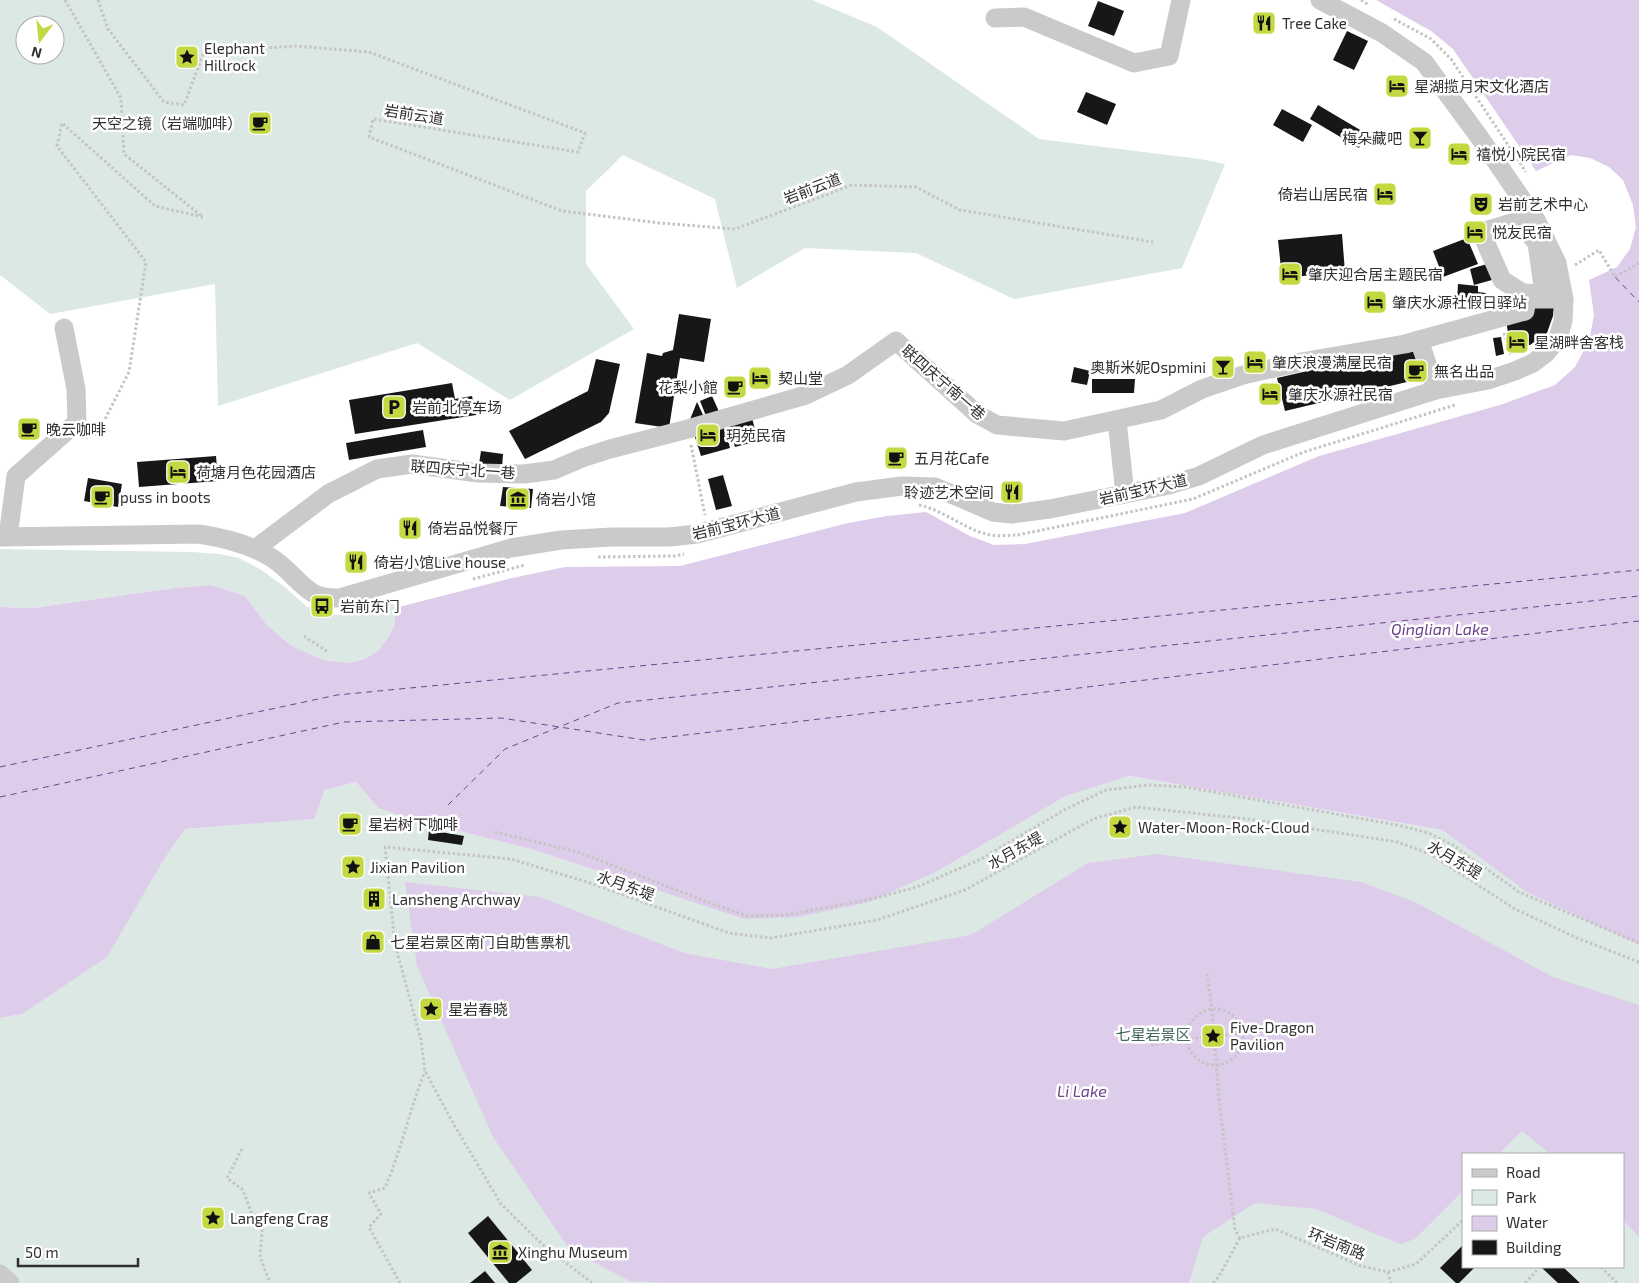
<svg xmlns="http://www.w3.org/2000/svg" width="1639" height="1283" viewBox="0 0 1639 1283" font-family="'Exo 2','Noto Sans SC',sans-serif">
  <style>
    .green { fill: #dce8e4; fill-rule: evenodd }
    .water { fill: #decdea }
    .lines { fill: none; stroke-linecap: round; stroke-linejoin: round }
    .ferry { stroke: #6e448c; stroke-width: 1; stroke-dasharray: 6 5; stroke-linecap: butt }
    .building { fill: #171717 }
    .path { stroke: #c4c4c4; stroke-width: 3; stroke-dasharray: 2.5 2.5; stroke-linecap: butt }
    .minor { stroke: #cacaca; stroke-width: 19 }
    .labels { text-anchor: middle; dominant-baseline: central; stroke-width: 5; stroke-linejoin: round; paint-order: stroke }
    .poi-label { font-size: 15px; fill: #303030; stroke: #fff; text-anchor: start }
    .street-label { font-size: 15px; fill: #303030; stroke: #fff }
    .park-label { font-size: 15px; fill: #40685e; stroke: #fff }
    .water-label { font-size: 16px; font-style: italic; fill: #6e448c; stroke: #fff }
  </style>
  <rect width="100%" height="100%" fill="#fff"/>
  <g class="green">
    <path d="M0,0H812L877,27L1039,139L1200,159L1225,164L1182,268L1014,299L916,253L805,248L737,288L715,199L623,155L586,191V264L634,329L510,400L417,343L218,406L215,284L50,314L0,275ZM25,25H55V55H25Z"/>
    <polygon points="0,549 192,552 219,554 239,558 260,569 286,588 306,606 321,613 342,615 364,608 393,601 395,608 395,624 388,638 378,652 365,659 348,663 323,660 290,645 267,625 245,596 211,585 174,588 33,608 0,607"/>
    <path d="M1128,776L1442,830L1528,893L1639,945V1283H0V1018L22,1014L161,864L185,829L313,819L325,790L356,782L378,808L407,818L531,849L744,919L938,871L1066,796ZM1463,1154H1623V1267H1463Z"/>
  </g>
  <g class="water">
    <polygon points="1376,0 1639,0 1639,945 1528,893 1442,830 1129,776 1066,796 938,871 869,902 799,917 744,919 531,849 407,818 378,808 356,782 325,790 314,819 185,829 161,864 107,957 22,1014 0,1018 0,607 33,608 174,588 211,585 245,596 267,625 290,645 323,660 348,663 365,659 378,651 388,638 395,624 395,608 512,578 565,567 680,566 848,523 887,516 926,512 970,536 994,545 1025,544 1185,513 1319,456 1500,405 1555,385 1575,367 1589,341 1594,315 1589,280 1617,267 1630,249 1636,227 1633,205 1623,180 1609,167 1590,158 1571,155 1536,171 1453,49 1431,31"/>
    <polygon points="1157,854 1361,882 1415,902 1553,977 1639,1005 1639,1237 1623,1220 1623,1154 1550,1154 1522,1131 1499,1154 1463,1154 1463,1191 1415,1239 1400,1244 1316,1209 1255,1203 1203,1237 1189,1283 671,1283 630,1281 570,1250 493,1137 417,966 405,882 540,897 684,953 772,969 971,935 1088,863"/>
  </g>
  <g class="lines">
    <g class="ferry">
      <polyline points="1615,277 1639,302"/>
      <polyline points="0,767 337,695 1639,570"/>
      <polyline points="0,797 344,722 501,718 644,740 1639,621"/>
      <polyline points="448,805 505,749 618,703 1639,596"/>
    </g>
  </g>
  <g class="building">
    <polygon points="1098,1 1124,11 1114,36 1088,26"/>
    <polygon points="1347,31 1368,41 1354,70 1333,60"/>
    <polygon points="1086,92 1116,104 1107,125 1077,112"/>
    <polygon points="1318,105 1367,134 1359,148 1310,119"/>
    <polygon points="1282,109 1312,125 1303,142 1273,125"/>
    <polygon points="1342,234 1345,272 1282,278 1278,240"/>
    <polygon points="1467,238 1478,264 1443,277 1433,251"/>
    <polygon points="1487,264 1492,280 1474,285 1470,269"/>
    <polygon points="1458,284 1478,286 1478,292 1486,293 1485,310 1476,309 1477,303 1457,302"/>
    <polygon points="1528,301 1554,304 1553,316 1547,333 1530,345 1511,350 1506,321"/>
    <polygon points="679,314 711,319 704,362 680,358 669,428 635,423 647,353 662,356 663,353 673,350"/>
    <polygon points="1501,337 1504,354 1496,356 1493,338"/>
    <polygon points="1420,345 1428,377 1285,411 1277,378"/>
    <polygon points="596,359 620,364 609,413 601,422 525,459 509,431 588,391"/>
    <polygon points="1074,367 1090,371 1087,385 1071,382"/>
    <polygon points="1092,379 1135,379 1134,393 1092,393"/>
    <polygon points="452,383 455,399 472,396 476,415 355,434 349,400"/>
    <polygon points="712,396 721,416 708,421 700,401"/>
    <polygon points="697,402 705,419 689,422"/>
    <polygon points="752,418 758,441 735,447 729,424"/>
    <polygon points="725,428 730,448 701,456 695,437"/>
    <polygon points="423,430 426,447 349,460 346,443"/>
    <polygon points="481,451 503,454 502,468 479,464"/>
    <polygon points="216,456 218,481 139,487 137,462"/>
    <polygon points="723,475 732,506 716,510 708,479"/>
    <polygon points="88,478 122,484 118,507 84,501"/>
    <polygon points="503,487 533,489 531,508 500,506"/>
    <polygon points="429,830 464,836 462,845 428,840"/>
    <polygon points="488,1216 532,1270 516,1283 509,1283 468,1233"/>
    <polygon points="1463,1245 1463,1267 1475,1267 1459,1283 1456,1283 1440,1268"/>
    <polygon points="1541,1267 1563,1267 1580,1283 1558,1283"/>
    <polygon points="485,1271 495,1283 470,1283"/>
  </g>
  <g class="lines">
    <g class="path">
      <polyline points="65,0 121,98 124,154 203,217 155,206 62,123 57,146 146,262 129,372 98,433 86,438"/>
      <polyline points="98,0 108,29 164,102 184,105 204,52 296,46 369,52 585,133 578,152 373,119 369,137 562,211 660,223 735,229 852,185 916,187 960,210 1153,242"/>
      <polyline points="1361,0 1369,5"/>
      <polyline points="1394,19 1431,39 1451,59 1526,172"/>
      <polyline points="1575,265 1599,250 1615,277 1639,263"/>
      <polyline points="1504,333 1511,356"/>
      <polyline points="691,445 705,515"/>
      <path d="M919,505C943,510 963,528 986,534C996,537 1008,535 1018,535L1193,499L1304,452L1455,405"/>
      <polyline points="598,557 675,556 684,554"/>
      <polyline points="473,579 525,565"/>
      <polyline points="304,636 328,652"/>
      <polyline points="495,832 578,852 718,906 748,916 787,915 876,898 917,887 981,859 1066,809 1106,790 1148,785 1186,787 1402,826 1428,833 1453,845 1519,892 1639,943"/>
      <polyline points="1207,974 1212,1009 1219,1099 1235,1230 1240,1238"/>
      <circle cx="1215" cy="1037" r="28"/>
      <polyline points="1151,1045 1186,1039 1274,1030"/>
      <polyline points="242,1149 227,1178 243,1190 251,1212 263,1220 260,1257 270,1283"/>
      <polyline points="1601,1267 1617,1283"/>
      <polyline points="1388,1272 1391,1283"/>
      <path d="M400,1283L369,1227L381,1214L369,1193L385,1188C401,1150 410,1109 425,1071"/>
      <polyline points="592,1283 543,1245 501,1204 453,1123 425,1071 421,1040 395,944 385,847 511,859 587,882 729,933 771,938 877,920 965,890 1093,819 1136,807 1248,819 1398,842 1430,854 1515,909 1577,938 1639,962"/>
      <polyline points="1213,1283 1219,1276 1240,1238 1275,1229 1361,1266 1388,1272 1416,1264 1463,1220"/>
      <polyline points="1525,1283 1540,1267"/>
    </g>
    <g class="minor">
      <polyline points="995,18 1024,17 1134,63 1169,56 1181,0"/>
      <polygon points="1518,221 1537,243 1544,294 1523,293 1502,280 1481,232"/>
      <polyline points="1419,340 1436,390"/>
      <polyline points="1117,420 1125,494"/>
      <path d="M0,537L199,534C225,538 250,544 272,558C288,568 299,585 313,593C321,598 330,598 339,598L511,548L561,540L612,537H669L697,534L856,492L902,486L935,487L993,512L1012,514L1050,509L1169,485L1199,476L1263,445L1436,390L1488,380L1515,371L1533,363L1546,353L1558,338L1563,321L1564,299L1557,263L1536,220L1480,138L1424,62L1382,33L1320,0"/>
      <polyline points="8,537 16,476 77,422 76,389 64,328"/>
      <polyline points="255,549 328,494 377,469 412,464 478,473 524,474 554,470 582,458 610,449 688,429 806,395 848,375 896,341 977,414 997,425 1064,431 1161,410 1202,389 1243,375 1301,362 1405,344 1525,311 1527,299 1564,299"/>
      <polyline points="0,1274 10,1283"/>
    </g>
  </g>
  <defs>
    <g id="restaurant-square" transform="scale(1.25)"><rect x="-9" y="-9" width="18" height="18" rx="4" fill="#c4d841" stroke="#fff"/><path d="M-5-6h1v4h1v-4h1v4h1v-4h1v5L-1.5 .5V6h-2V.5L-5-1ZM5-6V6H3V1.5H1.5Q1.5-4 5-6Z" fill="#111"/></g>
    <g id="sight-square" transform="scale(1.25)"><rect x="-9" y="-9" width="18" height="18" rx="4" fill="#c4d841" stroke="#fff"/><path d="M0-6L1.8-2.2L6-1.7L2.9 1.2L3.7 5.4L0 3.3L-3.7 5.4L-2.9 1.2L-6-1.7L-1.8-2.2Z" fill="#111"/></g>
    <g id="hotel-square" transform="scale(1.25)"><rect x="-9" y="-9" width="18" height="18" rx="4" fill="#c4d841" stroke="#fff"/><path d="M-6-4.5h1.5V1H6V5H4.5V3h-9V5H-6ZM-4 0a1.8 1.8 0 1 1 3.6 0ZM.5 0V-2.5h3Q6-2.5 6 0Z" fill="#111"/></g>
    <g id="cafe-square" transform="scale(1.25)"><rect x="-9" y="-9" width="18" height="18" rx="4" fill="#c4d841" stroke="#fff"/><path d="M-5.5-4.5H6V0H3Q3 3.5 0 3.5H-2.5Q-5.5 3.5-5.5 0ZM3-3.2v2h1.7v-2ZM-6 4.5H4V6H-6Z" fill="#111"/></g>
    <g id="bar-square" transform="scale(1.25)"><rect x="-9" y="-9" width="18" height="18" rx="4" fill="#c4d841" stroke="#fff"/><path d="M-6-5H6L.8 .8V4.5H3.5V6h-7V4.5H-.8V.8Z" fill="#111"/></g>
    <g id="theatre-square" transform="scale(1.25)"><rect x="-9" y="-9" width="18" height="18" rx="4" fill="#c4d841" stroke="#fff"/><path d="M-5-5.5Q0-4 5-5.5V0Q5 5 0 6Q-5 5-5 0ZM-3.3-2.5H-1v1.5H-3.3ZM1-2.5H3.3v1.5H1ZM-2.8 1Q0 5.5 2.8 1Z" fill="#111"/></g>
    <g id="parking-square" transform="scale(1.25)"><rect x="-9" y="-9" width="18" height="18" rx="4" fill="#c4d841" stroke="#fff"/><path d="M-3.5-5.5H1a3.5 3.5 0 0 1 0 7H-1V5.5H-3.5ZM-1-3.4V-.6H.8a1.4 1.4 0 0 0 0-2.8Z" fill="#111"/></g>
    <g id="museum-square" transform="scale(1.25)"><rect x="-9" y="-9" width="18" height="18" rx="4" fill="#c4d841" stroke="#fff"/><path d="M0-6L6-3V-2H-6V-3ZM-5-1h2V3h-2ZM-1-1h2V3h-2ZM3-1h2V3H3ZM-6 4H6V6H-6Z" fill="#111"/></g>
    <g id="bus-square" transform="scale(1.25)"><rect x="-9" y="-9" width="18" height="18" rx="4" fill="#c4d841" stroke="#fff"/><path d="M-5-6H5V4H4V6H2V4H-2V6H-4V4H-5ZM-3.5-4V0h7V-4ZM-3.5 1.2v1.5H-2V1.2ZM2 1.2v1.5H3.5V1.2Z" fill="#111"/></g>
    <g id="building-square" transform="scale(1.25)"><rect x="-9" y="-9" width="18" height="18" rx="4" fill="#c4d841" stroke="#fff"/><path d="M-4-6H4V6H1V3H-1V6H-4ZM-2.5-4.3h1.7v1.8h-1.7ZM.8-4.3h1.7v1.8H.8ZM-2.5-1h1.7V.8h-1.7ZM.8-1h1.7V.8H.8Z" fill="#111"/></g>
    <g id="shop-square" transform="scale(1.25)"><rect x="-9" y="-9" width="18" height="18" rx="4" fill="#c4d841" stroke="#fff"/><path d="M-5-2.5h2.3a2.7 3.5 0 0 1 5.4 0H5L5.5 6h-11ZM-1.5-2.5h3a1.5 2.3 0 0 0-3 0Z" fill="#111"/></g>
  </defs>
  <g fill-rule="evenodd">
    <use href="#restaurant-square" x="1264" y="23"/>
    <use href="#sight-square" x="187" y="57"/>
    <use href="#hotel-square" x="1397" y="86"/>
    <use href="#cafe-square" x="260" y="123"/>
    <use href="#bar-square" x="1420" y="138"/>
    <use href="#hotel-square" x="1459" y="154"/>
    <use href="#hotel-square" x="1385" y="194"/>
    <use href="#theatre-square" x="1481" y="204"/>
    <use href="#hotel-square" x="1475" y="232"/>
    <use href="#hotel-square" x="1290" y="274"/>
    <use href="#hotel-square" x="1375" y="302"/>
    <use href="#hotel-square" x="1517" y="342"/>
    <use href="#hotel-square" x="1255" y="362"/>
    <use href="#bar-square" x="1223" y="367"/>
    <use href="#cafe-square" x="1416" y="371"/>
    <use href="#hotel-square" x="760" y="378"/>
    <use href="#cafe-square" x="735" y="387"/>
    <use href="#hotel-square" x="1270" y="394"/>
    <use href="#parking-square" x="394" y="407"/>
    <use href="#cafe-square" x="29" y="429"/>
    <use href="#hotel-square" x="708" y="435"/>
    <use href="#cafe-square" x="896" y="458"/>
    <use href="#hotel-square" x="178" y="472"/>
    <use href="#restaurant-square" x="1012" y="492"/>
    <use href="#cafe-square" x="102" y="497"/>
    <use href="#museum-square" x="518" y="499"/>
    <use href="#restaurant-square" x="410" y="528"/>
    <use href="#restaurant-square" x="356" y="562"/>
    <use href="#bus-square" x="322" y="606"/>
    <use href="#cafe-square" x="350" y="824"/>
    <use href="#sight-square" x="1120" y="827"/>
    <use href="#sight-square" x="353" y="867"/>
    <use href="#building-square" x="374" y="899"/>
    <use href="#shop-square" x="373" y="942"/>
    <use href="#sight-square" x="431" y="1009"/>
    <use href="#sight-square" x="1213" y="1036"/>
    <use href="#sight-square" x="213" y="1218"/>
    <use href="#museum-square" x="500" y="1252"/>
  </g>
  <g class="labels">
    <g class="poi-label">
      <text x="1282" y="23">Tree Cake</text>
      <text x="204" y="48">Elephant<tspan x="204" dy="17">Hillrock</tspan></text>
      <text x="1414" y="86">星湖揽月宋文化酒店</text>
      <text x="242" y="123" text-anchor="end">天空之镜（岩端咖啡）</text>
      <text x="1402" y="138" text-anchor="end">梅朵藏吧</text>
      <text x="1476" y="154">禧悦小院民宿</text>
      <text x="1368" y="194" text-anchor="end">倚岩山居民宿</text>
      <text x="1498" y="204">岩前艺术中心</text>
      <text x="1492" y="232">悦友民宿</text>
      <text x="1308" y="274">肇庆迎合居主题民宿</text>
      <text x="1392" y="302">肇庆水源社假日驿站</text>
      <text x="1534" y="342">星湖畔舍客栈</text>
      <text x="1272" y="362">肇庆浪漫满屋民宿</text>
      <text x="1206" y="367" text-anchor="end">奥斯米妮Ospmini</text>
      <text x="1434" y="371">無名出品</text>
      <text x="778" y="378">契山堂</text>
      <text x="718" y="387" text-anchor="end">花梨小館</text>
      <text x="1288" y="394">肇庆水源社民宿</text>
      <text x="412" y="407">岩前北停车场</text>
      <text x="46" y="429">晚云咖啡</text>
      <text x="726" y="435">玥苑民宿</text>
      <text x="914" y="458">五月花Cafe</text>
      <text x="196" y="472">荷塘月色花园酒店</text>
      <text x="994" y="492" text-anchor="end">聆迹艺术空间</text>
      <text x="120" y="497">puss in boots</text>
      <text x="536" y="499">倚岩小馆</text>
      <text x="428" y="528">倚岩品悦餐厅</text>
      <text x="374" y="562">倚岩小馆Live house</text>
      <text x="340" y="606">岩前东门</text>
      <text x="368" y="824">星岩树下咖啡</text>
      <text x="1138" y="827">Water-Moon-Rock-Cloud</text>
      <text x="370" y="867">Jixian Pavilion</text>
      <text x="392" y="899">Lansheng Archway</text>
      <text x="390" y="942">七星岩景区南门自助售票机</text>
      <text x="448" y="1009">星岩春晓</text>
      <text x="1230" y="1027">Five-Dragon<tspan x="1230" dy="17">Pavilion</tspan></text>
      <text x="230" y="1218">Langfeng Crag</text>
      <text x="518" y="1252">Xinghu Museum</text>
    </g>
    <g class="street-label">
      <text transform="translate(414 114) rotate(9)">岩前云道</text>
      <text transform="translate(812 188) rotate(-21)">岩前云道</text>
      <text transform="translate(944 382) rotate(41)">联四庆宁南一巷</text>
      <text transform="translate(463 469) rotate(4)">联四庆宁北一巷</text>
      <text transform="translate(1143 489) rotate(-13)">岩前宝环大道</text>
      <text transform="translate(736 523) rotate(-14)">岩前宝环大道</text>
      <text transform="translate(1015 850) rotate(-29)">水月东堤</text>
      <text transform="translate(1455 859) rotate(31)">水月东堤</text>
      <text transform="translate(626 885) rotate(20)">水月东堤</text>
      <text transform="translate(1337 1243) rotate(22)">环岩南路</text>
    </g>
    <g class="park-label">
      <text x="1153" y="1034">七星岩景区</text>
    </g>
    <g class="water-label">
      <text x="1440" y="628">Qinglian Lake</text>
      <text x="1082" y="1090">Li Lake</text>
    </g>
  </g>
  <rect x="1462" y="1153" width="162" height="115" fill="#ffffff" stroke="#acacac"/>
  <rect x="1472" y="1169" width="25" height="8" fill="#cacaca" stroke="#acacac"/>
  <text x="1506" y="1178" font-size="15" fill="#303030">Road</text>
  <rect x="1472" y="1190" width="25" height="15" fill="#dce8e4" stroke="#acacac"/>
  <text x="1506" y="1203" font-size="15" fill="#303030">Park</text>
  <rect x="1472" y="1216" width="25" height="15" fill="#decdea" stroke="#acacac"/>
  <text x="1506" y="1228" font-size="15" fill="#303030">Water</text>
  <rect x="1472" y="1240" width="25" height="15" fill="#171717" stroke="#acacac"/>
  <text x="1506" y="1253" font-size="15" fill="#303030">Building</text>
  <g transform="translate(40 40) rotate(195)"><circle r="24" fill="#ffffff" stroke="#acacac"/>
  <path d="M0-4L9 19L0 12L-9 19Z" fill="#c4d841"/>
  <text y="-8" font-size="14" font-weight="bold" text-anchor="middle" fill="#303030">N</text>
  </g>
  <path d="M18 1258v8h120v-8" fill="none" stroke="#303030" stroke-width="2.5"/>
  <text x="25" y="1258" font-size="15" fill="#303030" stroke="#ffffff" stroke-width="4" paint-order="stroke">50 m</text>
</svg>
